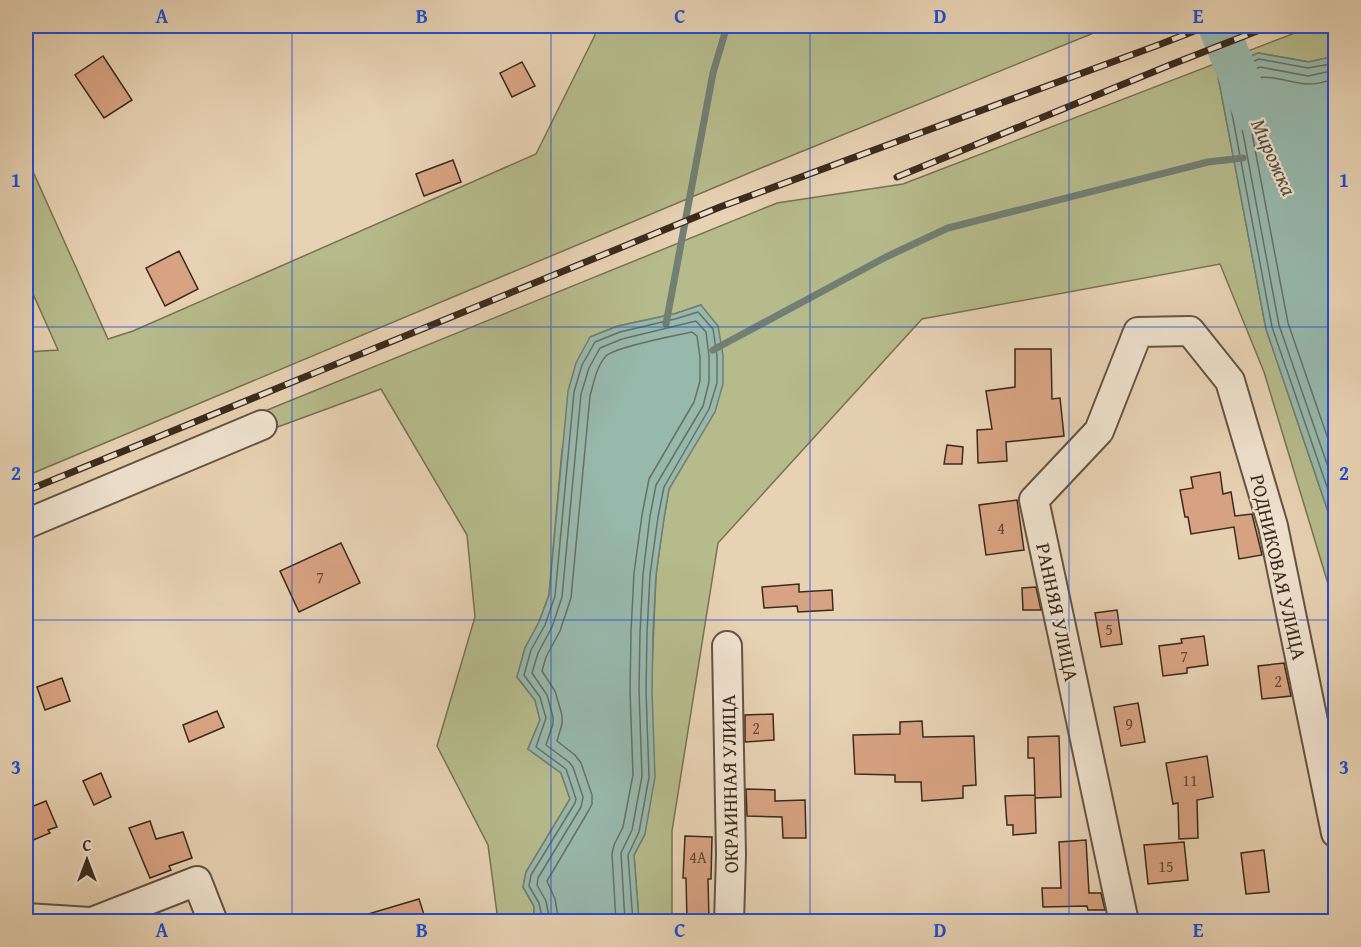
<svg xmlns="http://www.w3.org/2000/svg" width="1361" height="947" viewBox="0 0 1361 947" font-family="'Gentium Book Plus',serif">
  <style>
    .green { fill: #b6bb8c; stroke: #787254; stroke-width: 1.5 }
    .water { fill: #97b8ac; stroke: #727f73; stroke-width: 1.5 }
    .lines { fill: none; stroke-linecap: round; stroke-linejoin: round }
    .shore { stroke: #687164; stroke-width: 1.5 }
    .stream { stroke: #727f73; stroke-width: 7 }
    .river { stroke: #97b8ac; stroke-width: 40 }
    .building { fill: #d8a382; stroke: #3a2a1d; stroke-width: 1.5 }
    .minor-casing { stroke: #655442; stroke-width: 32 }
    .minor { stroke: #efe2ce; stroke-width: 28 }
    .rail-casing { stroke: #3a2a1d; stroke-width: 7 }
    .rail { stroke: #efe2ce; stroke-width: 4.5; stroke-dasharray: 14; stroke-linecap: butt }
    .grid { fill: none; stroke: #1d4ed8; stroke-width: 1.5; stroke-opacity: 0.55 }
    .labels { text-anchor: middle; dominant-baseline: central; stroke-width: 4.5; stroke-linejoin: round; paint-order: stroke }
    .number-label { font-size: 16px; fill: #624836 }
    .street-label { font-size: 20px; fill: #3a2a1d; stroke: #efe2ce }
    .water-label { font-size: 21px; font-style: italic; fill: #514e41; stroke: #efe2ce }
    .neatline { fill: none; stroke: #1d4ed8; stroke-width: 2 }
    .grid-label { font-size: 20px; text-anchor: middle; font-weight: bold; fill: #1d4ed8 }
  </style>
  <rect width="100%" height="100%" fill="#e7d2b3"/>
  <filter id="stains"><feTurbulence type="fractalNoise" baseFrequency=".00333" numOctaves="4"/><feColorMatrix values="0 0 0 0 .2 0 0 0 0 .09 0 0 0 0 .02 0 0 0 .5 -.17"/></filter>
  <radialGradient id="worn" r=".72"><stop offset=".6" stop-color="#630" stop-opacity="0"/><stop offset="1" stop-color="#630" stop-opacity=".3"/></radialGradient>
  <g class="green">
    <polygon points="590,26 1111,26 761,168 26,476 26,352 58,350 26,278 26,156 108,339 133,331 536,154 595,35"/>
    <polygon points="1313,26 1335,26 1335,56 1309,62 1258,53 1217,71 1266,329 1335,532 1335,607 1264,372 1220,264 922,319 718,543 672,831 672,921 639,921 634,855 645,834 656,575 664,518 669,489 684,463 701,305 674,314 618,326 590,337 562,450 549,595 539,622 525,648 517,677 535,700 540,720 528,749 561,773 570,799 526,872 523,887 534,906 534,913 538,921 498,921 488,845 437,746 475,617 467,535 381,389 264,432 26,532 26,508 777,203 903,184"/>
  </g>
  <g class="water">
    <polygon points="1258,53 1309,62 1335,56 1335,532 1266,329 1217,71"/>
    <polygon points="701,305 718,326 723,355 723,384 715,412 669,489 664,518 656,575 653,633 652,691 655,777 645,834 634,855 639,921 538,921 534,913 534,906 523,887 526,872 570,799 561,773 528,749 540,720 535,700 517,677 525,648 539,622 549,595 568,391 576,363 590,337 618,326 674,314"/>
  </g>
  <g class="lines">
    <g class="shore">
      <polyline points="1336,63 1308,68 1259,59 1226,73 1225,76 1272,327 1336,513"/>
      <polyline points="1336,70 1308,76 1260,67 1235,78 1233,80 1279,325 1336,490"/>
      <path d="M1336,79C1326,81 1316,85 1307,84C1286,83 1260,68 1243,86L1288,323L1336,462"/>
      <polyline points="543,922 539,903 529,886 531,875 575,803 576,799 566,769 536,747 546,718 540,697 524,675 531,650 545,625 555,596 574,392 582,365 595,342 620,332 675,319 698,312 713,329 717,356 717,383 709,409 664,487 658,517 650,575 647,633 646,691 649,777 639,832 628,855 633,922"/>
      <polyline points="550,922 546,901 537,885 538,878 581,807 583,797 573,767 569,762 546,745 553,724 553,717 547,695 532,673 538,653 552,627 562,597 581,394 589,368 600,348 622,339 696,321 706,332 709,356 709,382 703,406 656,485 650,516 643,574 640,633 639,690 642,776 632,830 621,853 625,922"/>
      <path d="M559,922L555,899L547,881L589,810L592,804V795L581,763L575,755L557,741L562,724V715L555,691L542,671L546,657L560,631L571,598L590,396C593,385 597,365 606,356C614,348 677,335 692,332L697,336L700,357V381L694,402L649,479L642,515L634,573L631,632L630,691L633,775L623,827L614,845L612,854L616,922"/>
    </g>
    <g class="stream">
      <polyline points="666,324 713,73 727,26"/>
      <polyline points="713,350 886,257 948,228 1208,162 1243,158"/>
    </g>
    <polyline class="river" points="1218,26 1254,114"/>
  </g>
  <g class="building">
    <polygon points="103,56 132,100 104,118 75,75"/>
    <polygon points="522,62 535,86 512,97 500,73"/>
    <polygon points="453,160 461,182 424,196 416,174"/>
    <polygon points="179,251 198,289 165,306 146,268"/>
    <polygon points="1015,349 1051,349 1052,399 1060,398 1064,436 1006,442 1007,461 978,463 977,430 992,429 986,391 1015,387"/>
    <polygon points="947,445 963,447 962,464 944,464"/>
    <polygon points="1220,472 1223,494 1231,492 1235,516 1252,514 1262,555 1239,559 1234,527 1191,534 1188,517 1185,517 1180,490 1193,488 1191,477"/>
    <polygon points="1017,500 1024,550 986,555 979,505"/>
    <polygon points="341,543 360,583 299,612 280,571"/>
    <polygon points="799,584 799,592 832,590 833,610 798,612 797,606 764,608 762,587"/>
    <polygon points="1036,587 1041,610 1023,610 1022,588"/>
    <polygon points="1117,610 1122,644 1101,647 1095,613"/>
    <polygon points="1204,636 1208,665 1187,668 1187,673 1163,676 1159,646 1182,643 1181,639"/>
    <polygon points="1284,663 1291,696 1262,699 1258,666"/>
    <polygon points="62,678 70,701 45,710 37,687"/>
    <polygon points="1138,703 1145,742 1121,746 1114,707"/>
    <polygon points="217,711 224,727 189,742 183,725"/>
    <polygon points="773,714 774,740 745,742 745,715"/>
    <polygon points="922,721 923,737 974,736 976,785 963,786 963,798 922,801 921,782 895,782 895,775 855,774 853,735 900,734 900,722"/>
    <polygon points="1059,736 1061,797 1035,798 1036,833 1013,835 1013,825 1007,825 1005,796 1034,795 1035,796 1034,758 1028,758 1028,737"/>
    <polygon points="1207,756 1213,797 1197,800 1198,838 1179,839 1178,803 1173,804 1166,763"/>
    <polygon points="101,773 111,797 94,805 83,781"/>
    <polygon points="746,789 775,790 775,801 805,800 806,838 783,838 782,817 747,816"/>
    <polygon points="46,801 57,827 48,830 50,833 26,843 26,809"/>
    <polygon points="150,821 156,839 183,832 192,858 169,866 171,870 150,878 129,828"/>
    <polygon points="685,836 712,837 711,879 708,879 709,921 687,921 686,878 683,878"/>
    <polygon points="1086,840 1089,893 1101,893 1105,910 1088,910 1087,906 1043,907 1042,888 1061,888 1059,842"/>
    <polygon points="1184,842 1188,880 1148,884 1144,845"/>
    <polygon points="1264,850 1269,892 1246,894 1241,853"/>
    <polygon points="419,899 426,921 359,921 358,917"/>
  </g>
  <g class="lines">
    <g class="minor-casing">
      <g id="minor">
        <polyline points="26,524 262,425"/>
        <polyline points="727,646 731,855 729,922"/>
        <polyline points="26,918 90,922"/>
        <polyline points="92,922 197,881 213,922"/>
        <polyline points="1124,922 1034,500 1099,431 1138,332 1190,331 1230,381 1273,526 1336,833"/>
      </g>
    </g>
    <use href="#minor" class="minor"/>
    <g class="rail-casing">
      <g id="rail">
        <polyline points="897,177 1170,65 1270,26"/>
        <polyline points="26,491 720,207 1161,44 1207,26"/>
      </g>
    </g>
    <use href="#rail" class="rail"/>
  </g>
  <path class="grid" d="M292,26V922M551,26V922M810,26V922M1069,26V922M26,327H1336M26,620H1336"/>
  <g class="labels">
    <g class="number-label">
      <text x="1001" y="528">4</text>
      <text x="320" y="577">7</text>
      <text x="1109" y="629">5</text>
      <text x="1184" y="656">7</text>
      <text x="1278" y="681">2</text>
      <text x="1129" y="724">9</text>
      <text x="756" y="728">2</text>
      <text x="1190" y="780">11</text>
      <text x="698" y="857">4А</text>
      <text x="1166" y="866">15</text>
    </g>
    <g class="street-label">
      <text transform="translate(1279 567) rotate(77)">РОДНИКОВАЯ УЛИЦА</text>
      <text transform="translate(1058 612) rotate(78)">РАННЯЯ УЛИЦА</text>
      <text transform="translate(729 784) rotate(-91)">ОКРАИННАЯ УЛИЦА</text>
    </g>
    <g class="water-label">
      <text transform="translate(1274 157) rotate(66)">Мирожка</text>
    </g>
  </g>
  <rect width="1361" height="947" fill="none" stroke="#e7d2b3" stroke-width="66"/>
  <g transform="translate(87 860)" stroke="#efe2ce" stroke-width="4.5" paint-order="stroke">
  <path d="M0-4.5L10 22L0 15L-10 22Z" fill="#3a2a1d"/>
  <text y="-9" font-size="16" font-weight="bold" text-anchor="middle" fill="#3a2a1d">С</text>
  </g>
  <rect x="33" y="33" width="1295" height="881" class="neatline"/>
  <g class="grid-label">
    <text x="162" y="23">A</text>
    <text x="422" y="23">B</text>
    <text x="680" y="23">C</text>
    <text x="940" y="23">D</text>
    <text x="1198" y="23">E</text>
    <text x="16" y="187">1</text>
    <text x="1344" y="187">1</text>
    <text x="16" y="480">2</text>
    <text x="1344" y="480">2</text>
    <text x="16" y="774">3</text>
    <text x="1344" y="774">3</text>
    <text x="162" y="937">A</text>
    <text x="422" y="937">B</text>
    <text x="680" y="937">C</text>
    <text x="940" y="937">D</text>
    <text x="1198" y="937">E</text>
  </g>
  <rect width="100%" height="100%" filter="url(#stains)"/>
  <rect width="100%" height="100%" fill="url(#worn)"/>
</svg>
